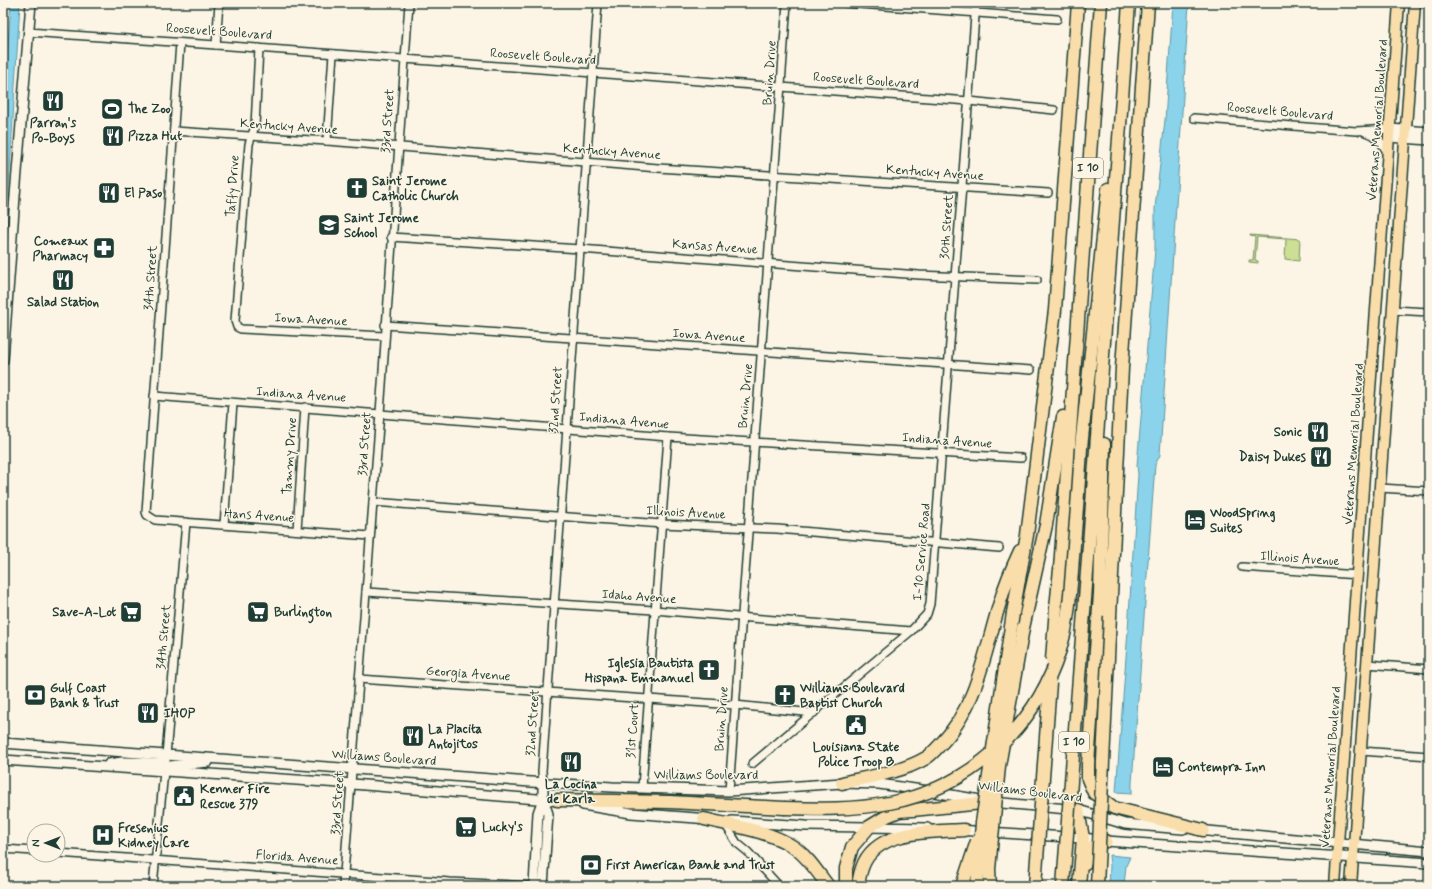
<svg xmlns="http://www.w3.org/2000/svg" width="1432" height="889" viewBox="0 0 1432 889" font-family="Mynerve,sans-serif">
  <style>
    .green { fill: #ccdf94; stroke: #768e64 }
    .water { fill: #8ad3eb; stroke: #5f97a2 }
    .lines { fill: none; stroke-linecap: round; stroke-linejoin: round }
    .street-casing { stroke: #1f3d34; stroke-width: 10 }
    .secondary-casing { stroke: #1f3d34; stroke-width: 12 }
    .primary-casing { stroke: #1f3d34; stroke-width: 13 }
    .highway-casing { stroke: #1f3d34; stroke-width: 15 }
    .street { stroke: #fcf5e5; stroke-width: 7 }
    .secondary { stroke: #fcf5e5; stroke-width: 9 }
    .primary { stroke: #f9deab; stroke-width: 10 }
    .highway { stroke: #f9deab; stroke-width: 12 }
    .highway-bridge-casing { stroke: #1f3d34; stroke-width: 15; stroke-linecap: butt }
    .highway-bridge { stroke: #f9deab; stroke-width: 12 }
    .labels { text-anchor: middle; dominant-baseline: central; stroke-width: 3; stroke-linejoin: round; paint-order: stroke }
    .shield { fill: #fcf5e5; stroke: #617469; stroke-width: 1 }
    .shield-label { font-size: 12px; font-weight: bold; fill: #1f3d34 }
    .street-label { font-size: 13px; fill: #1f3d34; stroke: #fcf5e5 }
    .poi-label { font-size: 13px; font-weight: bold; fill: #1f3d34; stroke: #fcf5e5; text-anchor: start }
  </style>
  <rect width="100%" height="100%" fill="#fcf5e5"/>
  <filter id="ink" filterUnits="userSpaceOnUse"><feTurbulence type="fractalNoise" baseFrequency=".025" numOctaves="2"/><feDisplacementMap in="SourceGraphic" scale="8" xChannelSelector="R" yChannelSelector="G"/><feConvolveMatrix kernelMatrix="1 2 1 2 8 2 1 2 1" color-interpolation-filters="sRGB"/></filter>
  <g filter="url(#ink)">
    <polygon class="green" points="1250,235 1300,239 1299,261 1285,259 1286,239 1257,237 1255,260 1258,261 1258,263 1249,262 1249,260 1253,260 1255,237 1250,236"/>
    <g class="water">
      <polygon points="11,3 20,3 8,201 6,207 3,207 3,109"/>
      <polygon points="1173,3 1189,3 1160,455 1155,465 1132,783 1132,793 1116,792 1128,630 1138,474 1137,466 1155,249 1155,208 1165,120"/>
      <polygon points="1109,855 1130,857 1126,866 1124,886 1109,886 1110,866"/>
    </g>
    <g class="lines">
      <g class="street-casing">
        <g id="street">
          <polyline points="846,3 1057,19"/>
          <polyline points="28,32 216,45 969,101 1054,110"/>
          <polyline points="180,43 146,512 147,515 155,520 370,536"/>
          <polyline points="216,45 219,3"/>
          <polyline points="259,48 255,126 249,144 235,321 237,327 241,329 385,336"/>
          <polyline points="1194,118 1356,131 1390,129"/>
          <polyline points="174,131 327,141 658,168 1048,193"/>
          <path d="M1365,132C1376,135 1382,142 1387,152"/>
          <polyline points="327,141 333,54"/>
          <polyline points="391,237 580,249 919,275 1037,280"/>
          <polyline points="1392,310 1429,312"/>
          <polyline points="385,325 1031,370"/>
          <polyline points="154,396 668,437 1021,458"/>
          <polyline points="1380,488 1429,491"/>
          <polyline points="373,502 662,524 777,529 999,548"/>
          <polyline points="224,525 233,403"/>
          <polyline points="297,530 305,407"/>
          <polyline points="1242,567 1358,575"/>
          <polyline points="366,592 654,610 911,631"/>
          <polyline points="1367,664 1429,669"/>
          <polyline points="359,679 735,705 814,713"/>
          <polyline points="1361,751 1429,756"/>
          <polyline points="166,755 186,522"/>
          <polyline points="752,764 911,631 927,614 930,604 976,3"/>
          <polyline points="543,783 542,771 598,3"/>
          <polyline points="642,787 668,437"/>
          <polyline points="729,791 787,3"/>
          <polyline points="725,824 737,843 748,852 779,886"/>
          <polyline points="3,849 34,851"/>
          <polyline points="58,853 450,882 534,886"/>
          <polyline points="153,886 164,771"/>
          <polyline points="343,886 380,413 409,3"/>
        </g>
      </g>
      <g class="secondary-casing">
        <g id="secondary">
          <polyline points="1390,129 1429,132"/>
          <polyline points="1389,137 1429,140"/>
          <polyline points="3,360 15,196 31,3"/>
          <polyline points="3,743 531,782 612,787 729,791 842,783 879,784 922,790 992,802 1078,810 1125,824 1183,829"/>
          <polyline points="3,760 340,783 562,801"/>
          <polyline points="109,764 122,762 160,763 165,760 166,755"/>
          <polyline points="164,771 170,766 208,762"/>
          <polyline points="543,783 543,799 548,814 543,886"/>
          <polyline points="583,805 631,813 709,819"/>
          <polyline points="732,821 806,826 927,828"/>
          <polyline points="958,830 1083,838 1106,841 1429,863"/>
          <polyline points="1197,830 1429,851"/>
          <polyline points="534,886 538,813 543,799"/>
        </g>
      </g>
      <g class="primary-casing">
        <g id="primary">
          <polyline points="1335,886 1369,403 1399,3"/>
          <polyline points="1351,886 1415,3"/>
        </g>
      </g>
      <g class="highway-casing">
        <g id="highway">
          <polyline points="1104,444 1100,594 1088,764 1088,779 1094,793 1114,808 1203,830"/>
          <polyline points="1081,448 1108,189"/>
          <polyline points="1085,599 1129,3"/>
          <polyline points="1056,608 1060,569 1101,3"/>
          <polyline points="1013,613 1027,535 1055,310 1078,3"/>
          <polyline points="1110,616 1122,368 1148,3"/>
          <polyline points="1023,628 1046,525 1063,417"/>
          <path d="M842,783C868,777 903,772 926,758C931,755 935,750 939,746C978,707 985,649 1001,599C1006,582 1013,566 1020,551"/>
          <polyline points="557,800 670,802 784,808"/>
          <polyline points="1078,810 1083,838 1079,886"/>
          <path d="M704,819C733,826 771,831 795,848C809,858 818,873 828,886"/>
          <path d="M1085,863C1089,848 1091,846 1106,841"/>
          <polyline points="846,886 846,868 852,847 869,827 887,816 899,811 912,810 992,802"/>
          <path d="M859,886C858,880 860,874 862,868C875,829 930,832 964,830"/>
        </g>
      </g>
      <use href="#street" class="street"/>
      <use href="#secondary" class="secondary"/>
      <use href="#primary" class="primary"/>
      <use href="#highway" class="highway"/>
      <g class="highway-bridge-casing">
        <g id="highway-bridge">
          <polyline points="1052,660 1056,608"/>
          <path d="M784,808C819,809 854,810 889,803C975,787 1044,720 1064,635C1070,609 1071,583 1073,557C1076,521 1079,485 1081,448"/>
          <polyline points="962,886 977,841"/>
          <polyline points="977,886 982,823 1013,613"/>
          <polyline points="990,886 989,869 999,766 1023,628"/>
          <polyline points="1035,886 1050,683"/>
          <polyline points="1063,886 1085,599"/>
          <polyline points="1097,886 1110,616"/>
        </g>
      </g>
      <use href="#highway-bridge" class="highway-bridge"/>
    </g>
  </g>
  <defs>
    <g id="restaurant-square" transform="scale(1.15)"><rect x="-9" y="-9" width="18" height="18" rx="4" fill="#1f3d34" stroke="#fcf5e5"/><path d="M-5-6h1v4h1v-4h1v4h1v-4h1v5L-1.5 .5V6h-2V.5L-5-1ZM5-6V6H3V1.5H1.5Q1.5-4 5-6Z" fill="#fff"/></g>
    <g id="stadium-square" transform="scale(1.15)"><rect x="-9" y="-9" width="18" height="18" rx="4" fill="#1f3d34" stroke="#fcf5e5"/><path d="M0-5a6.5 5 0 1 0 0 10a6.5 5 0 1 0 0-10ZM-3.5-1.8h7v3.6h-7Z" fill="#fff"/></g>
    <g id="church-square" transform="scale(1.15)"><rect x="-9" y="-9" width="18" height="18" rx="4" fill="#1f3d34" stroke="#fcf5e5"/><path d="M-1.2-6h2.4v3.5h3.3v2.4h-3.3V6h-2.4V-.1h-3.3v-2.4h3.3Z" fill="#fff"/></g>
    <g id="school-square" transform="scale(1.15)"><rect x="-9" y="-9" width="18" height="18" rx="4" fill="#1f3d34" stroke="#fcf5e5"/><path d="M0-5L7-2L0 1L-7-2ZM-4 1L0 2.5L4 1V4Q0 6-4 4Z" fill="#fff"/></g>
    <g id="pharmacy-square" transform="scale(1.15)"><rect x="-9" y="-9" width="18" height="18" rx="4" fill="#1f3d34" stroke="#fcf5e5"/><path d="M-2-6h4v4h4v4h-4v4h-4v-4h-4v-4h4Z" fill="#fff"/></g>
    <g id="hotel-square" transform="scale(1.15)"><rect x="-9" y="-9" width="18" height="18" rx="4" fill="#1f3d34" stroke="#fcf5e5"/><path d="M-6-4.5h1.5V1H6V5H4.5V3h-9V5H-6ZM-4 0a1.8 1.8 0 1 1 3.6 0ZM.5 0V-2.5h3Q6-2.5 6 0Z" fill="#fff"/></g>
    <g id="supermarket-square" transform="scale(1.15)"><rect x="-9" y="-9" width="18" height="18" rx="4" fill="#1f3d34" stroke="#fcf5e5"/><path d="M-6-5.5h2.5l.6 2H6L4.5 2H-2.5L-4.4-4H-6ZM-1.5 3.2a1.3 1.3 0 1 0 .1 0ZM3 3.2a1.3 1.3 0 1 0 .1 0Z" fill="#fff"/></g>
    <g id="bank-square" transform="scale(1.15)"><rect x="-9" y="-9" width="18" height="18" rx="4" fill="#1f3d34" stroke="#fcf5e5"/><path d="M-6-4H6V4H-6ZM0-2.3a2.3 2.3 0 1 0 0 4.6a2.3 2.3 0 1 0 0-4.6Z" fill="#fff"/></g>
    <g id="civic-square" transform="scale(1.15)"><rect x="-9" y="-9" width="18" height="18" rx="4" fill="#1f3d34" stroke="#fcf5e5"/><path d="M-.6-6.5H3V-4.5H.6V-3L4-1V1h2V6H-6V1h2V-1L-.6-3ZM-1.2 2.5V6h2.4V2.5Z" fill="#fff"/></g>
    <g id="hospital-square" transform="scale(1.15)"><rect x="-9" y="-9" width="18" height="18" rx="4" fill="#1f3d34" stroke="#fcf5e5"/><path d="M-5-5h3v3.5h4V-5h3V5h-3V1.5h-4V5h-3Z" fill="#fff"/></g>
  </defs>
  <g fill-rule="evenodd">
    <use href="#restaurant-square" x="53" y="101"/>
    <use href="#stadium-square" x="112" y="109"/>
    <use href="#restaurant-square" x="113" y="136"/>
    <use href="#church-square" x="357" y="188"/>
    <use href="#restaurant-square" x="109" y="193"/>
    <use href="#school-square" x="329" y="225"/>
    <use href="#pharmacy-square" x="104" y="248"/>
    <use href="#restaurant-square" x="63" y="280"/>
    <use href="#restaurant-square" x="1318" y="432"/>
    <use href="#restaurant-square" x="1321" y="457"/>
    <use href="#hotel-square" x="1195" y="520"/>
    <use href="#supermarket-square" x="131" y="612"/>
    <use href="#supermarket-square" x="258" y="612"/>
    <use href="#church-square" x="709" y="670"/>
    <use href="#bank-square" x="35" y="695"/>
    <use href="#church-square" x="785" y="695"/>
    <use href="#restaurant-square" x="148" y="713"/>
    <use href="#civic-square" x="856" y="725"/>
    <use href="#restaurant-square" x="413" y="736"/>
    <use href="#restaurant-square" x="571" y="762"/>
    <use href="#hotel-square" x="1163" y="767"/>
    <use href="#civic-square" x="184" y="796"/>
    <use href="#supermarket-square" x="466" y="827"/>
    <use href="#hospital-square" x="103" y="835"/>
    <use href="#bank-square" x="591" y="865"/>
  </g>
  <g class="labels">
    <g class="shield">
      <rect x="1073" y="158" width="30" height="20" rx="3"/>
      <rect x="1059" y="732" width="30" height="20" rx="3"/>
    </g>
    <g class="shield-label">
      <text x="1088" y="168">I 10</text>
      <text x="1074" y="742">I 10</text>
    </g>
    <g class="street-label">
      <text transform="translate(219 32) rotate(4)">Roosevelt Boulevard</text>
      <text transform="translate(543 57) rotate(4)">Roosevelt Boulevard</text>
      <text transform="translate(770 73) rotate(-86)">Bruin Drive</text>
      <text transform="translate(866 81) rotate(4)">Roosevelt Boulevard</text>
      <text transform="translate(1280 112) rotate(5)">Roosevelt Boulevard</text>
      <text transform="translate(1378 120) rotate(-86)">Veterans Memorial Boulevard</text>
      <text transform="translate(388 121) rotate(-86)">33rd Street</text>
      <text transform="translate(289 127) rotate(4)">Kentucky Avenue</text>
      <text transform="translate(612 152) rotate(4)">Kentucky Avenue</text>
      <text transform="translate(935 173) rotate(4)">Kentucky Avenue</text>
      <text transform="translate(233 186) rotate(-86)">Taffy Drive</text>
      <text transform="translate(947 227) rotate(-86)">30th Street</text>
      <text transform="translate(715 247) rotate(4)">Kansas Avenue</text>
      <text transform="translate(151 278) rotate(-86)">34th Street</text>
      <text transform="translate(311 320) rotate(3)">Iowa Avenue</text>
      <text transform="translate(709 336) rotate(4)">Iowa Avenue</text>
      <text transform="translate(301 395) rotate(4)">Indiana Avenue</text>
      <text transform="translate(746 396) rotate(-85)">Bruin Drive</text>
      <text transform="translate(556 400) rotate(-86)">32nd Street</text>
      <text transform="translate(624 421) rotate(5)">Indiana Avenue</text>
      <text transform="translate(947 441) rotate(4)">Indiana Avenue</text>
      <text transform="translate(365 444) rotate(-86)">33rd Street</text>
      <text transform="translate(1354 444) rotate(-86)">Veterans Memorial Boulevard</text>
      <text transform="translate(290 456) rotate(-86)">Tammy Drive</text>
      <text transform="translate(686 513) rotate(3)">Illinois Avenue</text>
      <text transform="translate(259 516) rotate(4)">Hans Avenue</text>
      <text transform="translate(922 552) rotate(-85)">I-10 Service Road</text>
      <text transform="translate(1300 559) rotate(4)">Illinois Avenue</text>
      <text transform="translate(639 597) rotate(4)">Idaho Avenue</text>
      <text transform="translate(164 637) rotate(-85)">34th Street</text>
      <text transform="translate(468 674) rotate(4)">Georgia Avenue</text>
      <text transform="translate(722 719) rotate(-86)">Bruin Drive</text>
      <text transform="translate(533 723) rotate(-86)">32nd Street</text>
      <text transform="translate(633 731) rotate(-86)">31st Court</text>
      <text transform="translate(384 758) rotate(4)">Williams Boulevard</text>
      <text transform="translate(1331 767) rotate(-86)">Veterans Memorial Boulevard</text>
      <text x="706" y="775">Williams Boulevard</text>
      <text transform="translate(1030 792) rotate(7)">Williams Boulevard</text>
      <text transform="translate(338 803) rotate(-86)">33rd Street</text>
      <text transform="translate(297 858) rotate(4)">Florida Avenue</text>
    </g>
    <g class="poi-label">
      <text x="128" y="109">The Zoo</text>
      <text x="53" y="123" text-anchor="middle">Parran's<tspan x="53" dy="15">Po-Boys</tspan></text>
      <text x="128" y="136">Pizza Hut</text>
      <text x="372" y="181">Saint Jerome<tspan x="372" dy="15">Catholic Church</tspan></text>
      <text x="124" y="193">El Paso</text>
      <text x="344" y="218">Saint Jerome<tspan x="344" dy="15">School</tspan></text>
      <text x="88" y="241" text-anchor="end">Comeaux<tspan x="88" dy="15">Pharmacy</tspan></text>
      <text x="63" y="302" text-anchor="middle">Salad Station</text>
      <text x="1302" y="432" text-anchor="end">Sonic</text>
      <text x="1306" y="457" text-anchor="end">Daisy Dukes</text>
      <text x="1210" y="513">WoodSpring<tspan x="1210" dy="15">Suites</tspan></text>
      <text x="116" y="612" text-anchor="end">Save-A-Lot</text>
      <text x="274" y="612">Burlington</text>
      <text x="694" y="663" text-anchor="end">Iglesia Bautista<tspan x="694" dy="15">Hispana Emmanuel</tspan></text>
      <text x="50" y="688">Gulf Coast<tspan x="50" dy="15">Bank &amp; Trust</tspan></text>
      <text x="800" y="688">Williams Boulevard<tspan x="800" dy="15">Baptist Church</tspan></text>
      <text x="164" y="713">IHOP</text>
      <text x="428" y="729">La Placita<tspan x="428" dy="15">Antojitos</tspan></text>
      <text x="856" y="747" text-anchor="middle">Louisiana State<tspan x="856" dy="15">Police Troop B</tspan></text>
      <text x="1178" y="767">Contempra Inn</text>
      <text x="571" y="784" text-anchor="middle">La Cocina<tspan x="571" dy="15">de Karla</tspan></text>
      <text x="200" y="789">Kenner Fire<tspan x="200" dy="15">Rescue 379</tspan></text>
      <text x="482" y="827">Lucky's</text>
      <text x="118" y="828">Fresenius<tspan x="118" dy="15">Kidney Care</tspan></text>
      <text x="606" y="865">First American Bank and Trust</text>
    </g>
  </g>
  <rect width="1432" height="889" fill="none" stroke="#fcf5e5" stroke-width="16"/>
  <rect x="8" y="8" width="1416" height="873" fill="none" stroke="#1f3d34" stroke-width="1.5" filter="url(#ink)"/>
  <g transform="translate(46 843) rotate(270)"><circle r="19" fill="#fcf5e5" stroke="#a4ab9e"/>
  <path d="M0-3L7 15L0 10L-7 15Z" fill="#1f3d34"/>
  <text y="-6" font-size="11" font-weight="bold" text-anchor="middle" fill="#1f3d34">N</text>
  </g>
</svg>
